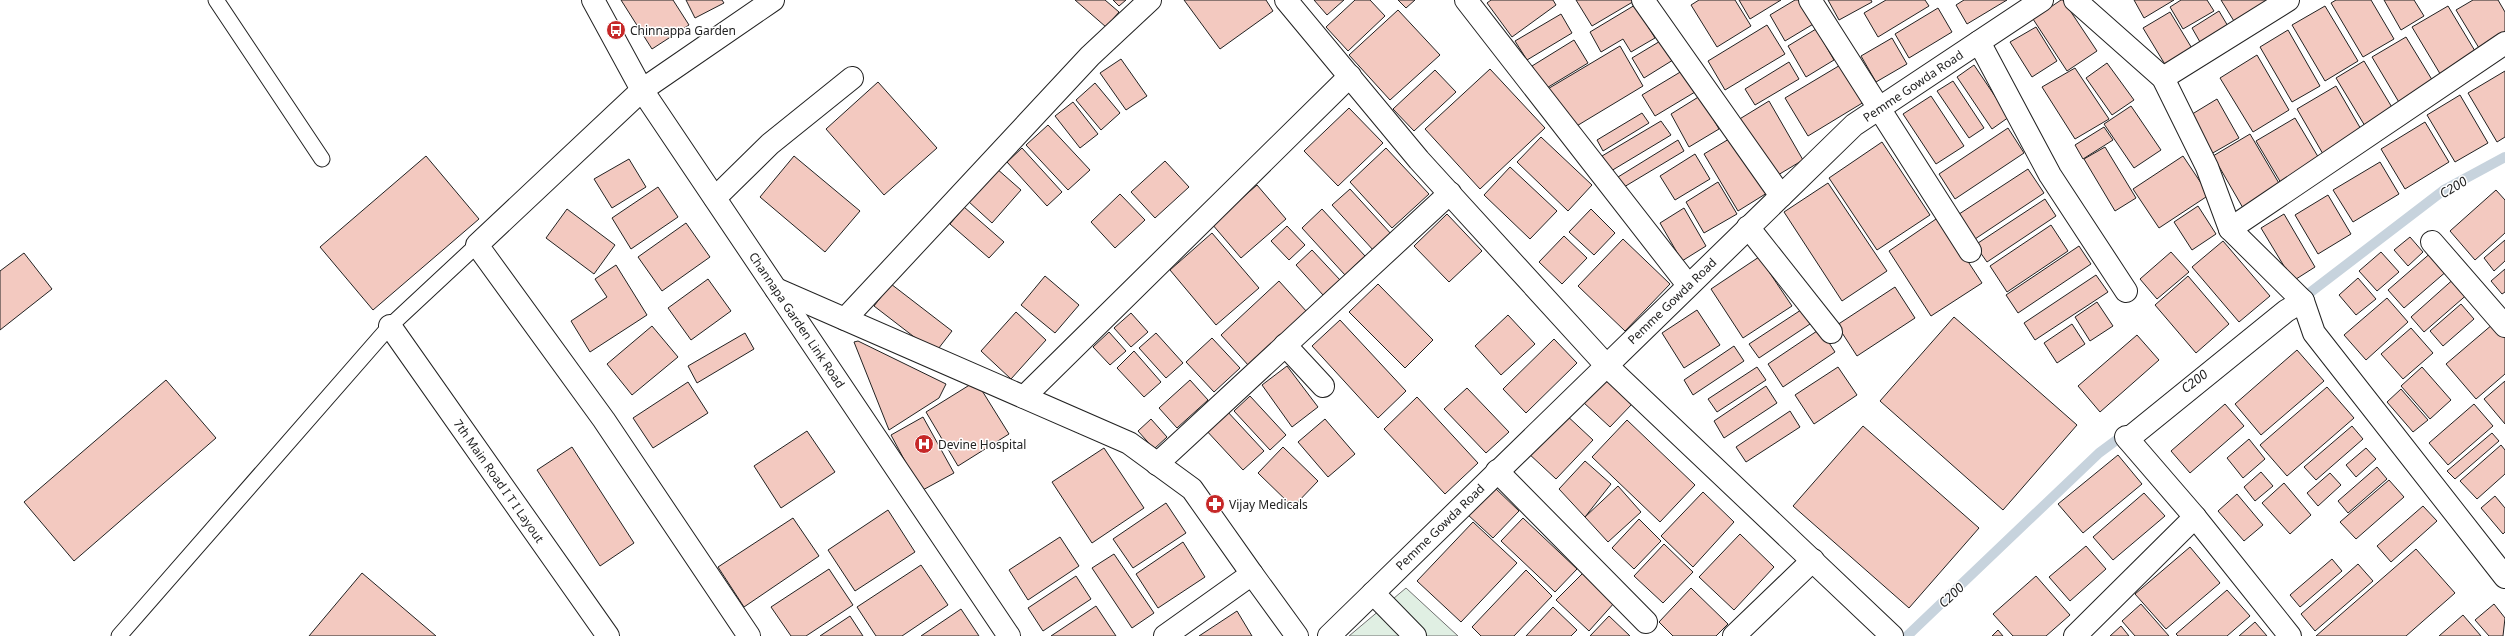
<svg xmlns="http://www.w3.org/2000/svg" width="2505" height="636" viewBox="0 0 2505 636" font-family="'Noto Sans',sans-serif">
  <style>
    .green { fill: #e0efe3; stroke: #6f6f6f }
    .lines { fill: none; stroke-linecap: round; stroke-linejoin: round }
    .stream { stroke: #c7d3dd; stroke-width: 10 }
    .building { fill: #f3c9c0; stroke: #222 }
    .service-casing { stroke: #222; stroke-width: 17 }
    .minor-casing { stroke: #222; stroke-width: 24 }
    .tertiary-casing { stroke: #222; stroke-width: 24 }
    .service { stroke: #fff; stroke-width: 15 }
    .minor { stroke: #fff; stroke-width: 22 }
    .tertiary { stroke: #fff; stroke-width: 22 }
    .labels { text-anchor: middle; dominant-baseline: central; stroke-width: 3; stroke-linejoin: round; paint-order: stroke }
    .poi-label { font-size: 12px; fill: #222; stroke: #fff; text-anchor: start }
    .street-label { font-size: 12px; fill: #222; stroke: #fff }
    .water-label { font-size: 13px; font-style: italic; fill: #222; stroke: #fff }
  </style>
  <rect width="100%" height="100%" fill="#fff"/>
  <polygon class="green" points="1406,588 1458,636 1349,636"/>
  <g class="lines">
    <g class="stream">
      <polyline points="2299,301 2444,190 2505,157"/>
      <polyline points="1907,636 2099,453 2126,433"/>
    </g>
  </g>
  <g class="building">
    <polygon points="621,0 673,0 689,25 652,49"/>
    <polygon points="686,0 722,0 724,3 695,18"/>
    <polygon points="1075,0 1105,0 1119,12 1106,27"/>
    <polygon points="1113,0 1126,0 1119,6"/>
    <polygon points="1184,0 1266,0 1273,11 1220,49"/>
    <polygon points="1314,0 1344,0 1327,15"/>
    <polygon points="1355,0 1370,0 1385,16 1348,51 1326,27"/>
    <polygon points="1398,0 1415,0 1406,8"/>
    <polygon points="1491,0 1553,0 1556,5 1512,37 1487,3"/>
    <polygon points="1576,0 1636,0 1592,26"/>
    <polygon points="1699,0 1735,0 1751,26 1717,47 1691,5"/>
    <polygon points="1739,0 1781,0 1750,19"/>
    <polygon points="1795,0 1808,0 1820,20 1785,41 1770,15"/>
    <polygon points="1828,0 1871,0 1872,2 1839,20"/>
    <polygon points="1886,0 1925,0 1929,6 1878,37 1864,13"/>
    <polygon points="1964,0 2007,0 1967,24 1956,5"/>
    <polygon points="2061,0 2063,0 2097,51 2067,71 2033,19"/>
    <polygon points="2134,0 2174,0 2144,18"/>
    <polygon points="2181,0 2207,0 2214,11 2183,29 2170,7"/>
    <polygon points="2221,0 2265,0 2270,7 2237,26"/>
    <polygon points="2336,0 2371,0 2394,39 2363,57 2331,3"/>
    <polygon points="2384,0 2414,0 2424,16 2401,30"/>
    <polygon points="2473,0 2498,0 2505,12 2505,39 2482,53 2456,10"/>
    <polygon points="1635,5 1655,38 1631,52 1623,39 1601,52 1590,32"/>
    <polygon points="2325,6 2358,61 2325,81 2292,25"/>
    <polygon points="2448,6 2478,56 2442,77 2412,27"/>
    <polygon points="1938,8 1952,32 1909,58 1895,34"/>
    <polygon points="1398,10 1440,55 1390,100 1349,55"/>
    <polygon points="2219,11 2232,33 2204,49 2192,28"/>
    <polygon points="2170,12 2196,55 2169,71 2143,28"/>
    <polygon points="1561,14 1572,33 1527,60 1515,41"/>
    <polygon points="1767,25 1785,54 1725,90 1708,61"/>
    <polygon points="2036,27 2057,61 2032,77 2010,42"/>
    <polygon points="1816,29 1834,60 1806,77 1788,46"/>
    <polygon points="2288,30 2320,86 2292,102 2260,47"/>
    <polygon points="2406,37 2434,83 2400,104 2372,57"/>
    <polygon points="1892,38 1907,64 1876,82 1861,56"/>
    <polygon points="1574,40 1588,63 1545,89 1532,66"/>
    <polygon points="1662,40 1673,60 1644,78 1632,58"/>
    <polygon points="1620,46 1643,86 1570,130 1546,90"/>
    <polygon points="2257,55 2289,110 2253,132 2220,78"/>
    <polygon points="1121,59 1147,96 1126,110 1100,73"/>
    <polygon points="2364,61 2393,109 2365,126 2336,78"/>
    <polygon points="1789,62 1799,79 1755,105 1745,89"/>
    <polygon points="2107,63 2134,100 2112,115 2086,78"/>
    <polygon points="1842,64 1864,102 1808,136 1785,98"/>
    <polygon points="1974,65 2009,117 1992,129 1957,77"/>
    <polygon points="2075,68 2109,119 2075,139 2042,87"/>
    <polygon points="1490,69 1545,128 1480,189 1425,129"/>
    <polygon points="1435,70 1456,92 1414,131 1393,109"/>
    <polygon points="1682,71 1695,92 1655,116 1642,95"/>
    <polygon points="2505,71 2505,137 2497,142 2468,93"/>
    <polygon points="1953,81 1984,128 1969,138 1937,91"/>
    <polygon points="878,82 937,148 884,195 826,129"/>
    <polygon points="1095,83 1120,113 1101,130 1076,100"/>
    <polygon points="2336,86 2362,131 2323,154 2297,109"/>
    <polygon points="2460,95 2488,143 2455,162 2427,115"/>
    <polygon points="1700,96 1719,129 1689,147 1671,114"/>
    <polygon points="1931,96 1964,146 1936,164 1903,114"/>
    <polygon points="2217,99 2239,138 2211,154 2189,116"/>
    <polygon points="1769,101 1803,160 1773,178 1738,120"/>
    <polygon points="1073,102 1098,134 1080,148 1055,116"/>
    <polygon points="2131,106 2161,150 2134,168 2104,124"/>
    <polygon points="1349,108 1383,143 1338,186 1304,151"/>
    <polygon points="1642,113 1649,123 1603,151 1597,140"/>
    <polygon points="2295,118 2320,160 2281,183 2256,141"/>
    <polygon points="1661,121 1671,135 1611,171 1602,156"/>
    <polygon points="2425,122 2449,162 2405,189 2381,149"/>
    <polygon points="1048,125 1090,170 1068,190 1026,145"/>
    <polygon points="2104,127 2113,140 2083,159 2075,145"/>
    <polygon points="2008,128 2024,153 1955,199 1939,174"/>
    <polygon points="2250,134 2280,185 2243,208 2213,156"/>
    <polygon points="1734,136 1767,193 1738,211 1704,154"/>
    <polygon points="1541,137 1592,185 1568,211 1517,162"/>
    <polygon points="1678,140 1684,151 1624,187 1618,177"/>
    <polygon points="1882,142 1930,215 1877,250 1829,178"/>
    <polygon points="2105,147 2136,198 2115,211 2084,159"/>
    <polygon points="1022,148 1062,192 1047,206 1007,162"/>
    <polygon points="1386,148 1429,194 1392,228 1350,182"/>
    <polygon points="1695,154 1710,179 1675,200 1660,176"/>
    <polygon points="426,156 479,219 373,310 320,247"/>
    <polygon points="794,156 860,211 825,252 760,197"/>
    <polygon points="2183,156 2209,195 2159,228 2133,189"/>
    <polygon points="629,159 646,187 612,208 594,179"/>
    <polygon points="1165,161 1189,187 1155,218 1131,192"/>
    <polygon points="2380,162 2399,194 2353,222 2333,190"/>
    <polygon points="1510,167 1557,211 1530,239 1484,195"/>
    <polygon points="996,168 1021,190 992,223 968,201"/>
    <polygon points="2028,169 2044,193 1969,243 1953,218"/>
    <polygon points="1718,182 1737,214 1704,233 1686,202"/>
    <polygon points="1828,183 1887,271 1842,301 1784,212"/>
    <polygon points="1257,185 1286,219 1241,258 1212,224"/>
    <polygon points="658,187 678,217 631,249 612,218"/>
    <polygon points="1350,189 1392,235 1374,251 1332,205"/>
    <polygon points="2496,190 2505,200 2505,233 2475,260 2450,231"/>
    <polygon points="1120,194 1145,220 1115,248 1091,222"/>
    <polygon points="2328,195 2351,234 2318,254 2295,215"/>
    <polygon points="2045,199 2056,216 1987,262 1975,245"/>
    <polygon points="2198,206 2216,234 2192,250 2174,222"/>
    <polygon points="964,207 1004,242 989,258 950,224"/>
    <polygon points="1684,208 1706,246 1682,261 1660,223"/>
    <polygon points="567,209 615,245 594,274 546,238"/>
    <polygon points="1322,209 1365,256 1345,275 1302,228"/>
    <polygon points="1591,209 1615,233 1594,255 1569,232"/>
    <polygon points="1447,214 1482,251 1449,282 1414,246"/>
    <polygon points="2284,214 2315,267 2293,281 2261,228"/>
    <polygon points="1939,217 1982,283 1931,316 1889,251"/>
    <polygon points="686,223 710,257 662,291 638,257"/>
    <polygon points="2051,225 2068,251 2007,292 1990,266"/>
    <polygon points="1287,226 1305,245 1289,260 1271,241"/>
    <polygon points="1212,233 1259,288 1216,325 1170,270"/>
    <polygon points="1564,236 1587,258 1562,284 1539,262"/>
    <polygon points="2410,237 2423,252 2408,266 2394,250"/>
    <polygon points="1623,239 1670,284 1625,331 1578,286"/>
    <polygon points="2505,240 2505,261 2494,271 2484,258"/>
    <polygon points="2223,241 2270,296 2239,322 2192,267"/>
    <polygon points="2079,246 2091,264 2018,313 2006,295"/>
    <polygon points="1312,250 1340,280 1323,295 1296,265"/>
    <polygon points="2433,251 2448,270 2404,308 2388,290"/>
    <polygon points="2171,252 2189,272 2157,299 2140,279"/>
    <polygon points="2381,252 2399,272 2377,291 2359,271"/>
    <polygon points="24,253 52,289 0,330 0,271"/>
    <polygon points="1759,257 1792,306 1743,338 1711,289"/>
    <polygon points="616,265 647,315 590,352 571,321 607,297 595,279"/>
    <polygon points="2505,269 2505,292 2502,294 2491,281"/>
    <polygon points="2096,275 2108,292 2035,340 2024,323"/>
    <polygon points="1045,276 1079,305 1055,333 1021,305"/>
    <polygon points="2188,276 2229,324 2196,353 2155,305"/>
    <polygon points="2457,276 2470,292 2424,332 2411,317"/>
    <polygon points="2358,278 2376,299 2356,315 2339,295"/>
    <polygon points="708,279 731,311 691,340 668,308"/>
    <polygon points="1279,281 1307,312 1249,366 1221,335"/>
    <polygon points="891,284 952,331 935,353 874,306"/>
    <polygon points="1378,284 1433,340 1405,368 1349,312"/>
    <polygon points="1895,287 1915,318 1857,356 1837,325"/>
    <polygon points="2387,298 2408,322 2366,360 2344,335"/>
    <polygon points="2097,302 2113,326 2090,341 2075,317"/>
    <polygon points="2461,304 2474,319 2443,346 2430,331"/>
    <polygon points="1804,308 1813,322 1759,358 1749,344"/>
    <polygon points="1697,310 1720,345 1684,368 1662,333"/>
    <polygon points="1016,312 1046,340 1011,379 981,351"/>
    <polygon points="1131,313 1148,332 1131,347 1114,328"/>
    <polygon points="1508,315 1535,344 1501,375 1475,346"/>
    <polygon points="1954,317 2077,425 2003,510 1880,401"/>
    <polygon points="1340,320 1406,391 1378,418 1312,346"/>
    <polygon points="2072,324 2085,344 2057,363 2044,343"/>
    <polygon points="2493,324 2505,338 2505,374 2476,399 2446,364"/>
    <polygon points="652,326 678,357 632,395 607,364"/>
    <polygon points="2411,328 2433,353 2403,379 2381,354"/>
    <polygon points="1820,329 1835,352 1783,387 1768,364"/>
    <polygon points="1109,332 1126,351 1110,365 1093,347"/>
    <polygon points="745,333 754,349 697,383 688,366"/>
    <polygon points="1156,333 1183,363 1166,378 1139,348"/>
    <polygon points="2137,335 2159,360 2100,412 2078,386"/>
    <polygon points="1212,338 1240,368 1214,392 1186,362"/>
    <polygon points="1554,339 1577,363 1526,413 1503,389"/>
    <polygon points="858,341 946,384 939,398 889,430 854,342"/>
    <polygon points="1734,346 1744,361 1693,395 1684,380"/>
    <polygon points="2297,350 2324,381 2261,435 2235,404"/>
    <polygon points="1134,351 1161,382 1144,397 1117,368"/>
    <polygon points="1287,366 1318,407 1292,427 1262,385"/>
    <polygon points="1757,367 1766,380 1717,412 1708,399"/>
    <polygon points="1838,367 1857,395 1814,424 1795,395"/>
    <polygon points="2422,367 2451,400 2430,419 2401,386"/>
    <polygon points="1606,379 1632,404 1610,427 1583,402"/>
    <polygon points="166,380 216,438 74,561 24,502"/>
    <polygon points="1190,380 1208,400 1177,428 1159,408"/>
    <polygon points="976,381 1009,434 958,466 926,412"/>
    <polygon points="2505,381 2505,424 2484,399"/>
    <polygon points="688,382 708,413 653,448 633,418"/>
    <polygon points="1766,386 1777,403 1724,438 1714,421"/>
    <polygon points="2327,387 2354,418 2287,476 2260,445"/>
    <polygon points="1467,388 1509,432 1486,453 1444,409"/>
    <polygon points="2401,389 2428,420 2413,432 2387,402"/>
    <polygon points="1250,396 1286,435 1270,450 1234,411"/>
    <polygon points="1417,397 1478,463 1445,494 1384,429"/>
    <polygon points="2225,404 2244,426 2190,473 2171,451"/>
    <polygon points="2474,404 2493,426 2448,465 2429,443"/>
    <polygon points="1226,410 1264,451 1243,470 1205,429"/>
    <polygon points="1790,411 1800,427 1746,462 1736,447"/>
    <polygon points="1564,413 1593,440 1556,479 1527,452"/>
    <polygon points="923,417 954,473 921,491 891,435"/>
    <polygon points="1151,419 1167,437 1154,449 1138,431"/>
    <polygon points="1325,419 1355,454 1328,477 1298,442"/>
    <polygon points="1627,420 1695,485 1660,522 1592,457"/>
    <polygon points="1863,426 1979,528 1909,608 1793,506"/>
    <polygon points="2352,426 2363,439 2316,480 2304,467"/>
    <polygon points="807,431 835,472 781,508 754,466"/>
    <polygon points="2492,433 2499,441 2455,479 2447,471"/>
    <polygon points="2249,439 2265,459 2243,478 2227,458"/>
    <polygon points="2501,445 2505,450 2505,474 2477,499 2460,481"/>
    <polygon points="572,447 634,543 600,566 537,470"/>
    <polygon points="1283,447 1318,481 1293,507 1258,473"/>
    <polygon points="1104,448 1144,508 1092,543 1052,482"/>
    <polygon points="2366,448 2376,459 2356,477 2346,465"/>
    <polygon points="2118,455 2142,484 2083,533 2058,504"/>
    <polygon points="1585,461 1611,484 1585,517 1559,489"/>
    <polygon points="2377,467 2387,479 2348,513 2338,501"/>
    <polygon points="2261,472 2273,486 2255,501 2244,487"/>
    <polygon points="2330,473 2341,485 2318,506 2307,493"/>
    <polygon points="2389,480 2404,497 2356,539 2340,522"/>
    <polygon points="2284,483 2311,515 2290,534 2262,503"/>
    <polygon points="1618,486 1641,512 1608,542 1585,517"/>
    <polygon points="1494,487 1519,511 1493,538 1467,514"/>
    <polygon points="1703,492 1734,522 1693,567 1661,536"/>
    <polygon points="2144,493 2165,516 2113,560 2093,537"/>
    <polygon points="2237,494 2263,525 2244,541 2218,511"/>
    <polygon points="2495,496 2505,508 2505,532 2503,534 2481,508"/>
    <polygon points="1166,503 1186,533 1133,568 1113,539"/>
    <polygon points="2423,506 2437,521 2391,562 2377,546"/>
    <polygon points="888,510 915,552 855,591 828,550"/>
    <polygon points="793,518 819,556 744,607 718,567"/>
    <polygon points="1523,518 1577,569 1555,592 1501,541"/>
    <polygon points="1639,519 1661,541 1634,569 1612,548"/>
    <polygon points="1473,522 1517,563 1461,622 1417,581"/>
    <polygon points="1740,534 1774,567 1734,610 1699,577"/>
    <polygon points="1060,537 1079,566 1028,600 1009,570"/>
    <polygon points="1183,542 1205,577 1158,608 1136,574"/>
    <polygon points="1664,544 1693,572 1663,603 1634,576"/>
    <polygon points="2086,546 2106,569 2070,601 2049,577"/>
    <polygon points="2190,547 2220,583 2166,629 2135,594"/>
    <polygon points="2416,549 2455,593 2406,636 2316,636"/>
    <polygon points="1114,554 1154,613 1132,628 1092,568"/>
    <polygon points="2332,559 2342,571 2300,607 2290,595"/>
    <polygon points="2358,564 2373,581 2315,631 2301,614"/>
    <polygon points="921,565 948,605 902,636 876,636 857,607"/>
    <polygon points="829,569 853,605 806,636 791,636 771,607"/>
    <polygon points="1526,570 1552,596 1514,636 1481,636 1472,627"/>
    <polygon points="1584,572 1615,602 1589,631 1556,600"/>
    <polygon points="362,573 436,636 309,636"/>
    <polygon points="1076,576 1091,599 1043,631 1028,608"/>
    <polygon points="2036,576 2070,615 2046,636 2013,636 1993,614"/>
    <polygon points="1691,588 1728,624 1716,636 1673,636 1659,622"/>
    <polygon points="2227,590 2250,616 2227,636 2178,636 2176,634"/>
    <polygon points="2141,604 2169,636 2135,636 2122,621"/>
    <polygon points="2494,604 2505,618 2503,636 2489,636 2475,620"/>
    <polygon points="1096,606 1116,636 1051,636"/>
    <polygon points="1553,607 1577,630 1571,636 1526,636"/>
    <polygon points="961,609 979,636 921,636"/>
    <polygon points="1237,611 1252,636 1199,636"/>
    <polygon points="2463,615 2481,636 2439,636"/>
    <polygon points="850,616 863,636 820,636"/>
    <polygon points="1609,616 1630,636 1590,636"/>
    <polygon points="2255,622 2267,636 2239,636"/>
    <polygon points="2121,626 2129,636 2110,636"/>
    <polygon points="1998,630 2003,636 1992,636"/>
  </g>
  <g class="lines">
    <g class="service-casing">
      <g id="service">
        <polyline points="216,0 322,159"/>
        <polyline points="119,636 390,326 477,245"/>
      </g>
    </g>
    <g class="minor-casing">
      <g id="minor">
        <polyline points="1286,0 1419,160 1606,365 1892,636"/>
        <polyline points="1466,0 1688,285"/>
        <polyline points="1643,0 1781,196"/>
        <polyline points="1810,0 1970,251"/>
        <polyline points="2075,0 2163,78 2207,167 2230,229 2303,301 2314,333 2505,577"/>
        <polyline points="1979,42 2050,175 2126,291"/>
        <polyline points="2163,78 2288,0"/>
        <polyline points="642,90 477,245 604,420 749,636"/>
        <polyline points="715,198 770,144 852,78"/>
        <polyline points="1748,227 1831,332"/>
        <polyline points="2230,229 2505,43"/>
        <polyline points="2432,242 2505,326"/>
        <polyline points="776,289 1129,443 1192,489 1252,574"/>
        <polyline points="845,319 1090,56 1150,0"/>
        <polyline points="390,326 608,636"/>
        <polyline points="1285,345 1323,386"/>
        <polyline points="1024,397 1350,76"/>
        <polyline points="2126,437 2195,517 2290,636"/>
        <polyline points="2128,439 2286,311 2303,301"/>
        <polyline points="1157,464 1450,193"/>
        <polyline points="1497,471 1646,622"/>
        <polyline points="1373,593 1415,636"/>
        <polyline points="1165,636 1252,574 1297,636"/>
        <polyline points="1329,636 1854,125 2042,0"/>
        <polyline points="1734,636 1813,560"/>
        <polyline points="2075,636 2195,517"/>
      </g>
    </g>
    <g class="tertiary-casing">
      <g id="tertiary">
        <polyline points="593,0 642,90 1009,636"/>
        <polyline points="642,90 773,0"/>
      </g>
    </g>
    <use href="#service" class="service"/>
    <use href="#minor" class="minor"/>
    <use href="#tertiary" class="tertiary"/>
  </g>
  <defs>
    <g id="bus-disc" transform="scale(1)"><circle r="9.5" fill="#c62828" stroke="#fff"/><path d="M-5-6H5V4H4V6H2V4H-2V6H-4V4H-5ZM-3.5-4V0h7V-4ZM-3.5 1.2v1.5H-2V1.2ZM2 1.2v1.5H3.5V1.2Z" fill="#fff"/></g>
    <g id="hospital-disc" transform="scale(1)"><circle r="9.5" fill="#c62828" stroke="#fff"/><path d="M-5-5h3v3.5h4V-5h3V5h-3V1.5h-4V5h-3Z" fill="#fff"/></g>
    <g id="pharmacy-disc" transform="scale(1)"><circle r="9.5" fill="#c62828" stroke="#fff"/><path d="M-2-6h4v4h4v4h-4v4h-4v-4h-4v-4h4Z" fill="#fff"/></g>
  </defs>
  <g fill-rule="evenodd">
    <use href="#bus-disc" x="616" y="30"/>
    <use href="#hospital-disc" x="924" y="444"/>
    <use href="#pharmacy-disc" x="1215" y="504"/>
  </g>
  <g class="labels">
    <g class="poi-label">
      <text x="630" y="30">Chinnappa Garden</text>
      <text x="938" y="444">Devine Hospital</text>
      <text x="1229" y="504">Vijay Medicals</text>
    </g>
    <g class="street-label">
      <text transform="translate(1913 86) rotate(-34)">Pemme Gowda Road</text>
      <text transform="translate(1672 301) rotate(-44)">Pemme Gowda Road</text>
      <text transform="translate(797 320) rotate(56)">Channapa Garden Link Road</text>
      <text transform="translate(499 481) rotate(55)">7th Main Road I T I Layout</text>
      <text transform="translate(1440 527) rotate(-44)">Pemme Gowda Road</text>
    </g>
    <g class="water-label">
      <text transform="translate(2453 187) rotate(-31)">C200</text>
      <text transform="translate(2194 381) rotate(-37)">C200</text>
      <text transform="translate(1951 595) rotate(-43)">C200</text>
    </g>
  </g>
</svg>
